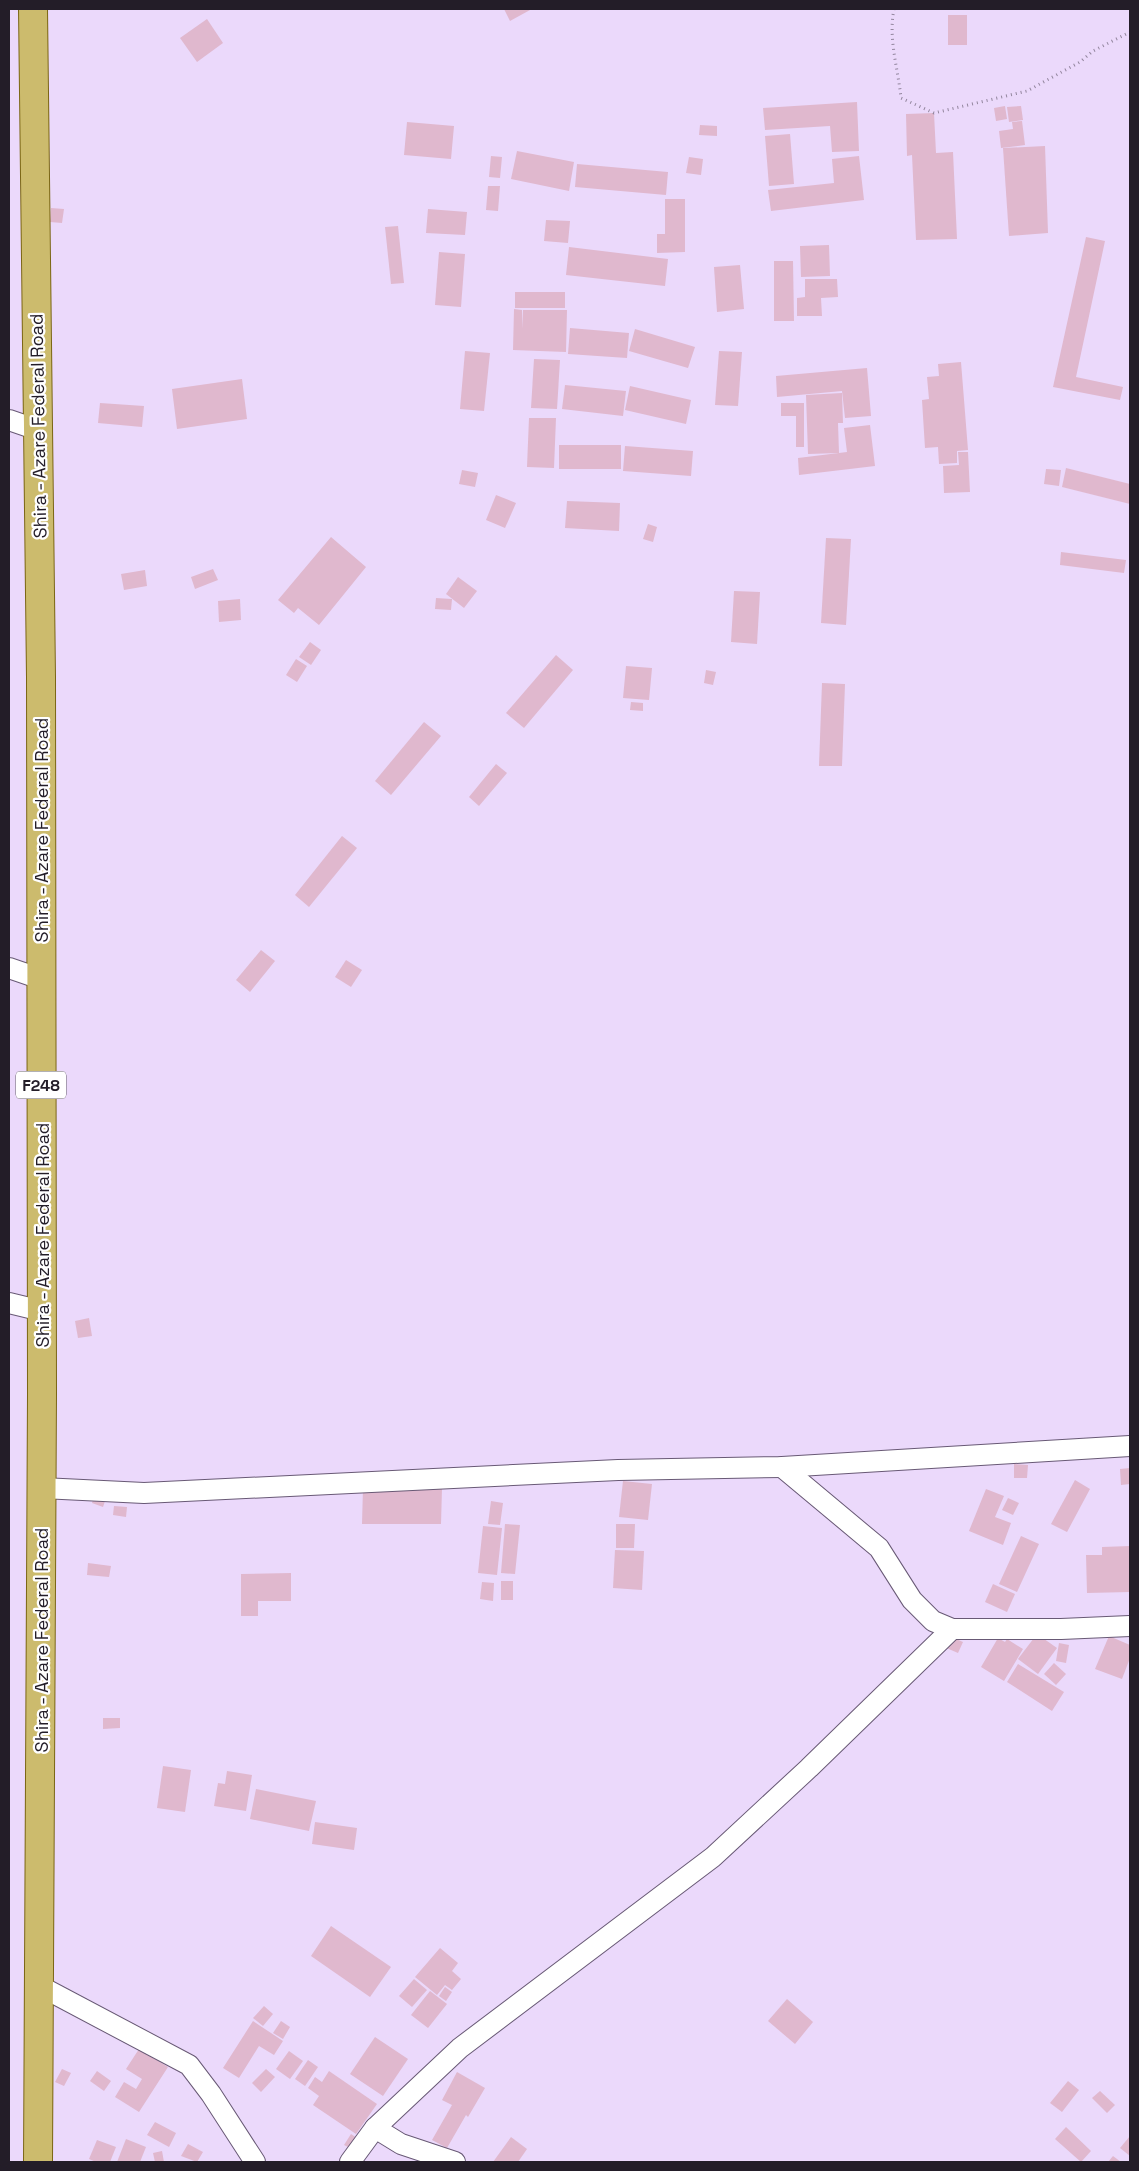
<svg xmlns="http://www.w3.org/2000/svg" width="1139" height="2171" viewBox="0 0 1139 2171" font-family="'Space Grotesk',sans-serif">
  <style>
    .building { fill: #e0b8ce }
    .lines { fill: none; stroke-linecap: round; stroke-linejoin: round }
    .street-casing { stroke: #685975; stroke-width: 22 }
    .primary-casing { stroke: #7b6615; stroke-width: 30 }
    .path { stroke: #93869e; stroke-width: 3; stroke-dasharray: 1 4; stroke-linecap: butt }
    .street { stroke: #fff; stroke-width: 20 }
    .primary { stroke: #ccbb6d; stroke-width: 28 }
    .labels { text-anchor: middle; dominant-baseline: central; stroke-width: 4.5; stroke-linejoin: round; paint-order: stroke }
    .shield { fill: #fff; stroke: #656168; stroke-width: 1 }
    .shield-label { font-size: 16px; font-weight: bold; fill: #231d28 }
    .street-label { font-size: 18px; fill: #231d28; stroke: #fff }
  </style>
  <rect width="100%" height="100%" fill="#ebd9fb"/>
  <g class="building">
    <polygon points="504,9 530,9 530,10 510,21"/>
    <rect x="948" y="15" width="19" height="30"/>
    <polygon points="207,19 223,43 197,62 180,38"/>
    <polygon points="857,102 859,151 832,152 830,126 765,130 763,108"/>
    <polygon points="1005,106 1007,119 996,121 994,108"/>
    <polygon points="1021,106 1023,120 1009,122 1007,107"/>
    <polygon points="934,113 936,153 953,152 957,239 916,240 912,155 907,156 906,114"/>
    <polygon points="1022,121 1025,145 1001,148 999,131 1013,129 1012,122"/>
    <polygon points="407,122 454,126 451,159 404,155"/>
    <polygon points="700,125 717,126 717,136 699,135"/>
    <polygon points="790,134 794,184 769,186 765,136"/>
    <polygon points="1045,146 1048,233 1009,236 1003,148"/>
    <polygon points="517,151 574,162 569,191 511,179"/>
    <polygon points="491,156 502,157 500,178 489,177"/>
    <polygon points="859,156 864,200 771,211 768,190 834,183 832,159"/>
    <polygon points="689,157 703,159 701,175 686,173"/>
    <polygon points="577,164 668,172 666,195 575,187"/>
    <polygon points="488,186 500,186 498,211 486,210"/>
    <polygon points="665,199 685,199 685,252 657,253 657,234 665,234"/>
    <polygon points="51,208 64,209 62,223 50,222"/>
    <polygon points="428,209 467,212 465,235 426,233"/>
    <polygon points="546,220 570,221 568,243 544,241"/>
    <polygon points="398,226 404,283 391,284 385,227"/>
    <polygon points="1086,237 1105,241 1076,377 1123,387 1120,400 1053,387"/>
    <polygon points="829,245 830,276 801,277 800,246"/>
    <polygon points="569,247 668,259 665,286 566,275"/>
    <polygon points="439,252 465,254 461,307 435,305"/>
    <polygon points="774,261 793,261 794,321 774,321"/>
    <polygon points="740,265 744,309 717,312 714,267"/>
    <polygon points="805,279 837,279 838,297 821,298 822,316 797,316 797,298 805,297"/>
    <rect x="515" y="292" width="50" height="16"/>
    <polygon points="514,309 522,310 522,329 523,310 567,310 566,352 513,350"/>
    <polygon points="570,328 629,333 627,358 568,354"/>
    <polygon points="635,329 695,347 688,368 629,351"/>
    <polygon points="465,351 490,353 484,411 460,409"/>
    <polygon points="719,351 742,352 738,406 715,405"/>
    <polygon points="534,359 560,360 557,409 531,408"/>
    <polygon points="961,362 968,450 957,451 957,463 939,464 938,447 925,448 922,400 929,399 927,377 939,376 938,364"/>
    <polygon points="867,368 871,416 845,418 842,391 777,397 776,376"/>
    <polygon points="242,379 247,419 177,429 172,389"/>
    <polygon points="565,385 626,391 623,416 562,409"/>
    <polygon points="630,386 691,400 686,424 625,410"/>
    <polygon points="842,393 843,423 838,423 839,453 808,454 806,395"/>
    <polygon points="100,403 144,406 142,427 98,423"/>
    <polygon points="781,403 804,403 804,447 796,447 796,416 781,416"/>
    <polygon points="529,418 556,418 554,468 527,467"/>
    <polygon points="870,425 875,466 799,475 798,458 847,452 844,428"/>
    <rect x="559" y="445" width="62" height="24"/>
    <polygon points="625,446 693,451 691,476 623,471"/>
    <polygon points="958,452 968,452 970,492 944,493 943,466 959,465"/>
    <polygon points="1066,468 1130,484 1130,504 1062,487"/>
    <polygon points="1046,469 1061,470 1059,486 1044,484"/>
    <polygon points="462,470 478,473 475,487 459,484"/>
    <polygon points="496,495 516,503 505,528 486,520"/>
    <polygon points="567,501 620,503 619,531 565,528"/>
    <polygon points="648,524 657,527 653,542 643,539"/>
    <polygon points="331,537 366,567 319,625 298,608 294,613 278,600"/>
    <polygon points="826,538 851,539 846,625 821,623"/>
    <polygon points="1061,552 1126,560 1124,573 1060,565"/>
    <polygon points="213,569 218,580 195,589 191,577"/>
    <polygon points="145,570 147,586 124,590 121,574"/>
    <polygon points="458,577 477,591 464,608 446,594"/>
    <polygon points="734,591 760,592 757,644 731,642"/>
    <polygon points="436,598 452,599 451,610 435,609"/>
    <polygon points="240,599 241,620 219,622 218,601"/>
    <polygon points="310,642 321,650 311,665 299,657"/>
    <polygon points="556,655 573,670 524,728 506,713"/>
    <polygon points="296,659 307,666 297,682 286,675"/>
    <polygon points="626,666 652,668 649,700 623,698"/>
    <polygon points="706,670 716,672 713,685 704,683"/>
    <polygon points="822,683 845,684 842,766 819,766"/>
    <polygon points="631,702 643,703 643,711 630,710"/>
    <polygon points="424,722 441,736 391,795 375,781"/>
    <polygon points="496,764 507,773 479,806 469,797"/>
    <polygon points="342,836 357,848 309,907 295,895"/>
    <polygon points="261,950 275,961 250,992 236,980"/>
    <polygon points="346,960 362,970 351,987 335,977"/>
    <polygon points="89,1318 92,1336 78,1338 75,1321"/>
    <polygon points="1014,1464 1028,1465 1027,1478 1014,1478"/>
    <polygon points="1130,1468 1130,1484 1121,1485 1120,1469"/>
    <polygon points="1075,1480 1090,1489 1067,1532 1051,1524"/>
    <polygon points="623,1481 652,1484 648,1520 619,1517"/>
    <polygon points="363,1488 442,1488 441,1524 362,1524"/>
    <polygon points="986,1489 1004,1496 995,1517 1011,1523 1003,1545 969,1531"/>
    <polygon points="96,1491 107,1495 103,1507 92,1503"/>
    <polygon points="1008,1498 1019,1503 1013,1515 1002,1510"/>
    <polygon points="491,1501 503,1503 500,1525 488,1524"/>
    <polygon points="114,1506 127,1507 126,1517 113,1515"/>
    <polygon points="505,1524 520,1525 515,1574 501,1573"/>
    <polygon points="616,1524 635,1524 634,1548 616,1548"/>
    <polygon points="483,1526 502,1528 497,1575 478,1573"/>
    <polygon points="1021,1536 1039,1544 1017,1592 999,1584"/>
    <polygon points="1130,1546 1130,1592 1087,1593 1086,1555 1102,1555 1102,1547"/>
    <polygon points="615,1550 644,1551 642,1590 613,1588"/>
    <polygon points="88,1563 111,1566 109,1577 87,1575"/>
    <polygon points="291,1573 291,1601 258,1601 258,1616 241,1616 241,1574"/>
    <rect x="501" y="1581" width="12" height="19"/>
    <polygon points="482,1582 494,1583 493,1601 480,1599"/>
    <polygon points="993,1584 1015,1594 1007,1612 985,1602"/>
    <polygon points="1037,1634 1057,1648 1038,1674 1018,1659"/>
    <polygon points="949,1636 963,1642 958,1653 944,1647"/>
    <polygon points="1109,1636 1130,1645 1130,1658 1122,1679 1095,1669"/>
    <polygon points="998,1638 1005,1642 1007,1639 1023,1649 1004,1681 981,1667"/>
    <polygon points="1059,1643 1069,1645 1066,1663 1056,1661"/>
    <polygon points="1054,1663 1066,1674 1056,1685 1044,1674"/>
    <polygon points="1018,1664 1064,1692 1052,1711 1007,1682"/>
    <polygon points="103,1718 120,1718 120,1728 103,1729"/>
    <polygon points="163,1766 191,1770 185,1812 157,1808"/>
    <polygon points="227,1771 252,1775 246,1811 214,1806 218,1783 225,1784"/>
    <polygon points="256,1789 316,1801 309,1831 250,1819"/>
    <polygon points="315,1822 357,1828 354,1850 312,1844"/>
    <polygon points="331,1926 391,1967 370,1997 311,1956"/>
    <polygon points="440,1948 458,1963 452,1971 461,1979 452,1990 445,1985 437,1995 415,1977"/>
    <polygon points="414,1979 427,1990 412,2007 399,1996"/>
    <polygon points="445,1987 452,1992 446,2001 439,1996"/>
    <polygon points="430,1991 447,2004 428,2028 411,2015"/>
    <polygon points="787,1999 813,2022 795,2044 768,2021"/>
    <polygon points="264,2006 273,2014 263,2026 253,2018"/>
    <polygon points="253,2021 283,2041 274,2055 259,2046 239,2078 223,2068"/>
    <polygon points="281,2021 290,2027 283,2039 273,2033"/>
    <polygon points="375,2037 408,2059 383,2096 350,2074"/>
    <polygon points="139,2049 168,2067 139,2112 115,2097 124,2082 136,2089 142,2079 126,2069"/>
    <polygon points="289,2051 303,2061 290,2079 276,2069"/>
    <polygon points="308,2060 318,2067 305,2086 295,2079"/>
    <polygon points="62,2069 71,2073 64,2086 55,2082"/>
    <polygon points="266,2069 275,2077 261,2092 252,2083"/>
    <polygon points="97,2071 111,2081 104,2091 90,2081"/>
    <polygon points="329,2071 377,2104 356,2134 313,2105 319,2096 308,2088 315,2077 322,2082"/>
    <polygon points="457,2072 485,2088 468,2117 466,2115 447,2148 432,2140 452,2105 442,2100"/>
    <polygon points="1068,2081 1079,2090 1062,2112 1050,2103"/>
    <polygon points="1100,2091 1115,2105 1107,2113 1092,2098"/>
    <polygon points="155,2122 176,2133 169,2147 147,2135"/>
    <polygon points="1066,2127 1091,2151 1081,2162 1055,2139"/>
    <polygon points="351,2134 360,2140 354,2150 344,2145"/>
    <polygon points="1130,2136 1130,2156 1120,2148"/>
    <polygon points="511,2137 527,2149 518,2162 493,2162"/>
    <polygon points="126,2139 146,2147 140,2162 117,2162"/>
    <polygon points="97,2140 116,2147 110,2162 96,2162 89,2159"/>
    <polygon points="188,2144 203,2152 197,2162 181,2156"/>
    <polygon points="162,2151 164,2162 155,2162 153,2153"/>
    <polygon points="1113,2156 1121,2162 1108,2162"/>
  </g>
  <g class="lines">
    <g class="street-casing">
      <g id="street">
        <polyline points="9,420 38,430"/>
        <polyline points="9,968 41,979"/>
        <polyline points="9,1303 42,1311"/>
        <polyline points="782,1467 879,1548 912,1600 933,1621 952,1629 1061,1629 1130,1626"/>
        <polyline points="42,1488 144,1493 618,1470 782,1467 1130,1446"/>
        <polyline points="38,1985 189,2065 211,2094 255,2162"/>
        <polyline points="375,2128 401,2144 455,2162"/>
        <polyline points="350,2162 375,2128 460,2048 713,1857 809,1768 952,1629"/>
      </g>
    </g>
    <g class="primary-casing">
      <polyline id="primary" points="33,9 41,677 42,1394 38,2162"/>
    </g>
    <path class="path" d="M894,9C888,39 898,68 901,98L934,113L1027,91L1080,62L1093,51L1130,32"/>
    <use href="#street" class="street"/>
    <use href="#primary" class="primary"/>
  </g>
  <g class="labels">
    <rect class="shield" x="16" y="1071.5" width="50" height="27" rx="4"/>
    <g class="shield-label">
      <text x="41" y="1085">F248</text>
    </g>
    <g class="street-label">
      <text transform="translate(38 426) rotate(-91)">Shira - Azare Federal Road</text>
      <text transform="translate(41 830) rotate(-90)">Shira - Azare Federal Road</text>
      <text transform="translate(42 1235) rotate(-90)">Shira - Azare Federal Road</text>
      <text transform="translate(41 1640) rotate(-90)">Shira - Azare Federal Road</text>
    </g>
  </g>
  <rect width="1139" height="2171" fill="none" stroke="#231d28" stroke-width="20"/>
</svg>
